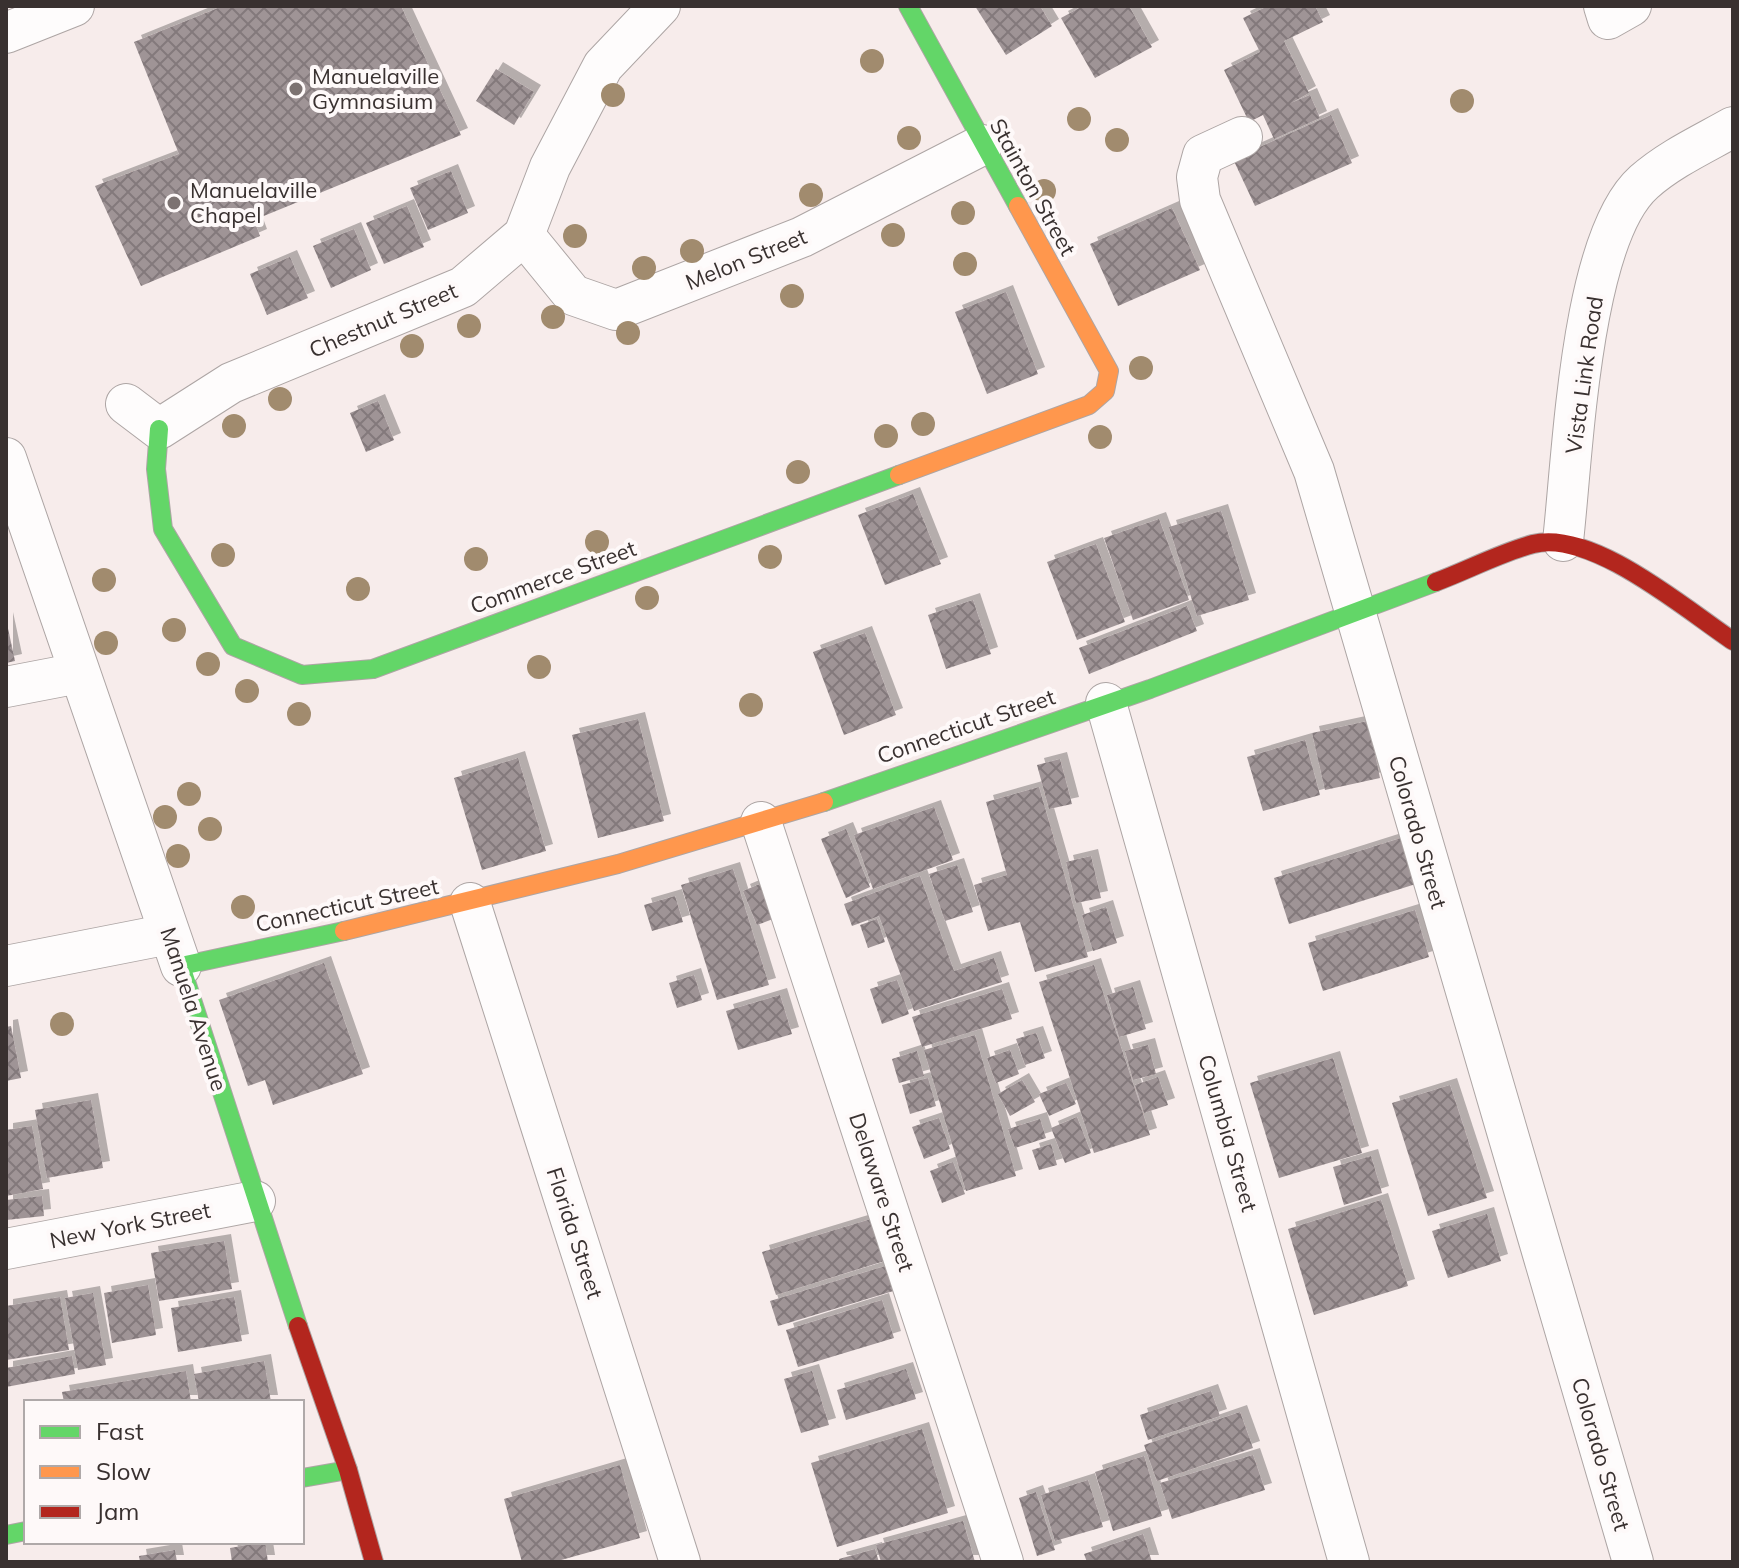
<svg xmlns="http://www.w3.org/2000/svg" width="1739" height="1568" viewBox="0 0 1739 1568" font-family="Mulish,sans-serif">
  <style>
    .building { fill: url(#building-cross-hatch); filter: url(#shadow) }
    .lines { fill: none; stroke-linecap: round; stroke-linejoin: round }
    .street-casing { stroke: #ada5a4; stroke-width: 42 }
    .fast-casing { stroke: #ada5a4; stroke-width: 20 }
    .slow-casing { stroke: #ada5a4; stroke-width: 20 }
    .jam-casing { stroke: #ada5a4; stroke-width: 20 }
    .street { stroke: #fefcfc; stroke-width: 40 }
    .fast { stroke: #63d668; stroke-width: 18 }
    .slow { stroke: #ff974d; stroke-width: 18 }
    .jam { stroke: #b3261e; stroke-width: 18 }
    .tree { fill: #a18b6e }
    .poi-dot { fill: #7c7271; stroke: #fef9f9; stroke-width: 3 }
    .labels { text-anchor: middle; dominant-baseline: central; stroke-width: 8; stroke-linejoin: round; paint-order: stroke }
    .poi-label { font-size: 22px; fill: #393130; stroke: #fef9f9; text-anchor: start }
    .street-label { font-size: 22px; fill: #393130; stroke: #fef9f9 }
  </style>
  <defs>
    <pattern id="building-cross-hatch" width="8" height="8" patternUnits="userSpaceOnUse" patternTransform="scale(2)"><rect width="8" height="8" fill="#9f9496"/><path d="M0 0l8 8M0 8l8-8" fill="none" stroke="#83797b"/></pattern>
    <filter id="shadow"><feDropShadow dx="7" dy="-7" stdDeviation="0" flood-color="#0004"/></filter>
  </defs>
  <rect width="100%" height="100%" fill="#f7eceb"/>
  <g class="building">
    <polygon points="223,6 401,6 461,135 254,220 260,236 141,286 95,186 179,154 134,42"/>
    <polygon points="975,6 1040,6 1052,26 1006,55"/>
    <polygon points="1083,6 1129,6 1152,47 1095,78 1061,18"/>
    <polygon points="1268,6 1315,6 1323,22 1284,41 1309,93 1291,103 1310,95 1320,118 1274,139 1263,115 1249,122 1224,70 1260,52 1243,18"/>
    <polygon points="496,69 534,92 514,125 476,101"/>
    <polygon points="1331,115 1352,163 1255,206 1233,159"/>
    <polygon points="451,171 468,213 428,230 410,188"/>
    <polygon points="407,206 424,247 384,264 366,223"/>
    <polygon points="1172,208 1200,270 1118,306 1090,244"/>
    <polygon points="354,229 371,270 331,288 313,246"/>
    <polygon points="290,257 308,298 267,315 250,274"/>
    <polygon points="1006,292 1038,374 987,394 955,312"/>
    <polygon points="378,401 394,440 366,452 350,413"/>
    <polygon points="913,494 941,564 885,585 858,515"/>
    <polygon points="1221,511 1249,600 1197,616 1169,527"/>
    <polygon points="1159,519 1189,600 1133,620 1104,538"/>
    <polygon points="1096,544 1125,622 1077,640 1047,562"/>
    <polygon points="973,600 991,654 946,669 928,615"/>
    <polygon points="1187,606 1197,631 1089,674 1079,648"/>
    <polygon points="6,619 15,661 6,663"/>
    <polygon points="865,633 896,715 844,735 813,652"/>
    <polygon points="638,719 664,821 598,838 572,735"/>
    <polygon points="1368,721 1380,778 1325,790 1312,733"/>
    <polygon points="1305,740 1320,795 1263,811 1247,757"/>
    <polygon points="518,758 546,851 482,870 454,778"/>
    <polygon points="1060,759 1072,804 1049,809 1037,765"/>
    <polygon points="1039,787 1088,957 1035,972 1020,922 988,931 974,885 1007,875 986,802"/>
    <polygon points="934,807 953,860 873,889 854,835"/>
    <polygon points="846,829 870,887 846,898 821,839"/>
    <polygon points="1404,837 1419,883 1289,924 1274,878"/>
    <polygon points="1091,856 1101,898 1076,903 1066,862"/>
    <polygon points="957,865 973,912 945,921 929,874"/>
    <polygon points="733,869 769,985 717,1000 681,885"/>
    <polygon points="920,876 954,971 994,958 1002,982 914,1011 879,916 852,926 844,904"/>
    <polygon points="767,881 781,916 757,925 743,891"/>
    <polygon points="675,896 683,922 652,931 644,905"/>
    <polygon points="1106,907 1117,943 1093,951 1082,915"/>
    <polygon points="1415,910 1429,957 1323,991 1308,943"/>
    <polygon points="877,919 885,942 868,948 860,925"/>
    <polygon points="324,963 363,1074 273,1105 265,1080 248,1086 219,1000"/>
    <polygon points="1094,965 1150,1135 1094,1153 1039,982"/>
    <polygon points="694,975 702,1000 677,1008 669,983"/>
    <polygon points="897,980 909,1014 882,1024 870,989"/>
    <polygon points="1133,987 1146,1029 1119,1037 1107,995"/>
    <polygon points="1002,989 1012,1019 922,1047 912,1017"/>
    <polygon points="780,995 792,1034 738,1050 726,1011"/>
    <polygon points="11,1026 21,1078 6,1081 6,1027"/>
    <polygon points="1036,1033 1045,1058 1025,1065 1016,1039"/>
    <polygon points="975,1035 1016,1176 966,1191 924,1050"/>
    <polygon points="1148,1045 1156,1074 1133,1080 1125,1051"/>
    <polygon points="1010,1050 1019,1074 996,1083 987,1058"/>
    <polygon points="917,1051 924,1076 899,1083 892,1059"/>
    <polygon points="1333,1058 1362,1153 1279,1178 1250,1083"/>
    <polygon points="1158,1077 1168,1105 1144,1113 1135,1085"/>
    <polygon points="928,1078 936,1106 910,1114 902,1085"/>
    <polygon points="1022,1080 1035,1102 1010,1116 998,1094"/>
    <polygon points="1066,1083 1076,1104 1049,1116 1039,1094"/>
    <polygon points="1450,1085 1487,1198 1428,1216 1392,1103"/>
    <polygon points="91,1100 103,1168 47,1178 35,1110"/>
    <polygon points="1077,1117 1091,1153 1065,1163 1051,1128"/>
    <polygon points="939,1118 950,1149 924,1159 912,1127"/>
    <polygon points="1040,1119 1046,1138 1015,1148 1008,1129"/>
    <polygon points="32,1126 43,1189 6,1196 6,1130"/>
    <polygon points="1051,1144 1057,1165 1039,1170 1032,1150"/>
    <polygon points="1371,1156 1382,1193 1344,1205 1333,1167"/>
    <polygon points="953,1162 965,1194 942,1203 930,1171"/>
    <polygon points="42,1196 44,1216 6,1220 6,1200"/>
    <polygon points="1381,1200 1408,1286 1314,1315 1288,1229"/>
    <polygon points="1487,1214 1501,1261 1448,1278 1432,1231"/>
    <polygon points="881,1216 894,1258 776,1295 762,1252"/>
    <polygon points="224,1241 232,1289 159,1301 151,1253"/>
    <polygon points="892,1264 900,1289 778,1326 770,1301"/>
    <polygon points="148,1285 156,1335 112,1343 104,1293"/>
    <polygon points="93,1293 106,1365 78,1370 65,1298"/>
    <polygon points="60,1297 69,1350 6,1360 6,1306"/>
    <polygon points="234,1297 242,1341 178,1352 171,1308"/>
    <polygon points="882,1300 894,1338 798,1367 786,1330"/>
    <polygon points="72,1356 75,1374 6,1387 6,1368"/>
    <polygon points="264,1361 271,1402 199,1402 194,1374"/>
    <polygon points="906,1369 916,1399 846,1420 837,1390"/>
    <polygon points="186,1371 191,1402 64,1402 62,1392"/>
    <polygon points="812,1371 829,1425 801,1433 784,1379"/>
    <polygon points="1211,1391 1220,1416 1148,1440 1140,1415"/>
    <polygon points="1240,1412 1253,1448 1157,1481 1144,1445"/>
    <polygon points="922,1429 948,1513 837,1547 811,1463"/>
    <polygon points="1253,1455 1265,1490 1172,1519 1160,1483"/>
    <polygon points="1144,1456 1162,1516 1113,1531 1095,1472"/>
    <polygon points="620,1465 640,1538 554,1562 522,1562 504,1499"/>
    <polygon points="1088,1480 1103,1527 1055,1541 1041,1495"/>
    <polygon points="1036,1492 1055,1550 1037,1556 1019,1498"/>
    <polygon points="963,1521 975,1562 881,1562 876,1545"/>
    <polygon points="1143,1534 1152,1562 1087,1562 1084,1554"/>
    <polygon points="265,1542 268,1562 232,1562 230,1548"/>
    <polygon points="875,1549 879,1562 840,1562 839,1559"/>
    <polygon points="175,1550 177,1562 140,1562 139,1556"/>
  </g>
  <g class="lines">
    <g class="street-casing">
      <g id="street">
        <polyline points="1604,6 1608,19 1631,6"/>
        <polyline points="6,33 74,6"/>
        <polyline points="1242,137 1203,155 1197,177 1200,200 1314,471 1633,1562"/>
        <polyline points="524,235 573,295 616,310 802,237 982,145"/>
        <polyline points="126,404 159,429 231,383 463,287 524,235 550,167 603,66 660,6"/>
        <polyline points="6,458 181,966"/>
        <path d="M1563,541C1573,455 1580,239 1644,182C1670,159 1703,144 1733,127"/>
        <polyline points="6,687 79,673"/>
        <polyline points="1106,703 1349,1562"/>
        <polyline points="761,822 1003,1562"/>
        <polyline points="470,903 680,1562"/>
        <polyline points="6,966 169,934"/>
        <polyline points="6,1249 255,1201"/>
      </g>
    </g>
    <g class="fast-casing">
      <g id="fast">
        <polyline points="908,6 1018,206"/>
        <polyline points="159,429 156,469 163,529 233,646 302,675 373,669 899,475"/>
        <polyline points="824,802 1150,689 1436,582"/>
        <polyline points="298,1326 181,966 344,931"/>
        <polyline points="302,1478 348,1470"/>
        <polyline points="6,1535 26,1531"/>
      </g>
    </g>
    <g class="slow-casing">
      <g id="slow">
        <polyline points="899,475 1089,405 1105,391 1109,371 1018,206"/>
        <polyline points="344,931 618,864 824,802"/>
      </g>
    </g>
    <g class="jam-casing">
      <g id="jam">
        <path d="M1436,582C1468,570 1500,553 1533,544C1592,529 1685,609 1733,641"/>
        <polyline points="298,1326 348,1470 374,1562"/>
      </g>
    </g>
    <use href="#street" class="street"/>
    <use href="#fast" class="fast"/>
    <use href="#slow" class="slow"/>
    <use href="#jam" class="jam"/>
  </g>
  <g class="tree">
    <circle cx="872" cy="61" r="12"/>
    <circle cx="613" cy="95" r="12"/>
    <circle cx="1462" cy="101" r="12"/>
    <circle cx="1079" cy="119" r="12"/>
    <circle cx="909" cy="138" r="12"/>
    <circle cx="1117" cy="140" r="12"/>
    <circle cx="1044" cy="191" r="12"/>
    <circle cx="811" cy="195" r="12"/>
    <circle cx="963" cy="213" r="12"/>
    <circle cx="893" cy="235" r="12"/>
    <circle cx="575" cy="236" r="12"/>
    <circle cx="692" cy="251" r="12"/>
    <circle cx="965" cy="264" r="12"/>
    <circle cx="644" cy="268" r="12"/>
    <circle cx="792" cy="296" r="12"/>
    <circle cx="553" cy="317" r="12"/>
    <circle cx="469" cy="326" r="12"/>
    <circle cx="628" cy="333" r="12"/>
    <circle cx="412" cy="346" r="12"/>
    <circle cx="1141" cy="368" r="12"/>
    <circle cx="280" cy="399" r="12"/>
    <circle cx="923" cy="424" r="12"/>
    <circle cx="234" cy="426" r="12"/>
    <circle cx="886" cy="436" r="12"/>
    <circle cx="1100" cy="437" r="12"/>
    <circle cx="798" cy="472" r="12"/>
    <circle cx="597" cy="542" r="12"/>
    <circle cx="223" cy="555" r="12"/>
    <circle cx="770" cy="557" r="12"/>
    <circle cx="476" cy="559" r="12"/>
    <circle cx="104" cy="580" r="12"/>
    <circle cx="358" cy="589" r="12"/>
    <circle cx="647" cy="598" r="12"/>
    <circle cx="174" cy="630" r="12"/>
    <circle cx="106" cy="643" r="12"/>
    <circle cx="208" cy="664" r="12"/>
    <circle cx="539" cy="667" r="12"/>
    <circle cx="247" cy="691" r="12"/>
    <circle cx="751" cy="705" r="12"/>
    <circle cx="299" cy="714" r="12"/>
    <circle cx="189" cy="794" r="12"/>
    <circle cx="165" cy="817" r="12"/>
    <circle cx="210" cy="829" r="12"/>
    <circle cx="178" cy="856" r="12"/>
    <circle cx="243" cy="907" r="12"/>
    <circle cx="62" cy="1024" r="12"/>
  </g>
  <g class="poi-dot">
    <circle cx="296" cy="89" r="8"/>
    <circle cx="174" cy="203" r="8"/>
  </g>
  <g class="labels">
    <g class="poi-label">
      <text x="312" y="76">Manuelaville<tspan x="312" dy="25">Gymnasium</tspan></text>
      <text x="190" y="190">Manuelaville<tspan x="190" dy="25">Chapel</tspan></text>
    </g>
    <g class="street-label">
      <text transform="translate(1033 187) rotate(61)">Stainton Street</text>
      <text transform="translate(746 259) rotate(-22)">Melon Street</text>
      <text transform="translate(383 320) rotate(-23)">Chestnut Street</text>
      <text transform="translate(1584 375) rotate(-82)">Vista Link Road</text>
      <text transform="translate(553 577) rotate(-20)">Commerce Street</text>
      <text transform="translate(966 726) rotate(-19)">Connecticut Street</text>
      <text transform="translate(1418 832) rotate(74)">Colorado Street</text>
      <text transform="translate(347 905) rotate(-12)">Connecticut Street</text>
      <text transform="translate(194 1009) rotate(72)">Manuela Avenue</text>
      <text transform="translate(1228 1133) rotate(74)">Columbia Street</text>
      <text transform="translate(882 1192) rotate(72)">Delaware Street</text>
      <text transform="translate(130 1225) rotate(-11)">New York Street</text>
      <text transform="translate(575 1233) rotate(72)">Florida Street</text>
      <text transform="translate(1601 1454) rotate(74)">Colorado Street</text>
    </g>
  </g>
  <rect width="1739" height="1568" fill="none" stroke="#393130" stroke-width="16"/>
  <rect x="24" y="1400" width="280" height="144" fill="#fef9f9" stroke="#afa9a9" stroke-width="2"/>
  <rect x="40" y="1426" width="40" height="12" fill="#63d668" stroke="#afa9a9" stroke-width="2"/>
  <text x="96" y="1440" font-size="24" fill="#393130">Fast</text>
  <rect x="40" y="1466" width="40" height="12" fill="#ff974d" stroke="#afa9a9" stroke-width="2"/>
  <text x="96" y="1480" font-size="24" fill="#393130">Slow</text>
  <rect x="40" y="1506" width="40" height="12" fill="#b3261e" stroke="#afa9a9" stroke-width="2"/>
  <text x="96" y="1520" font-size="24" fill="#393130">Jam</text>
</svg>
